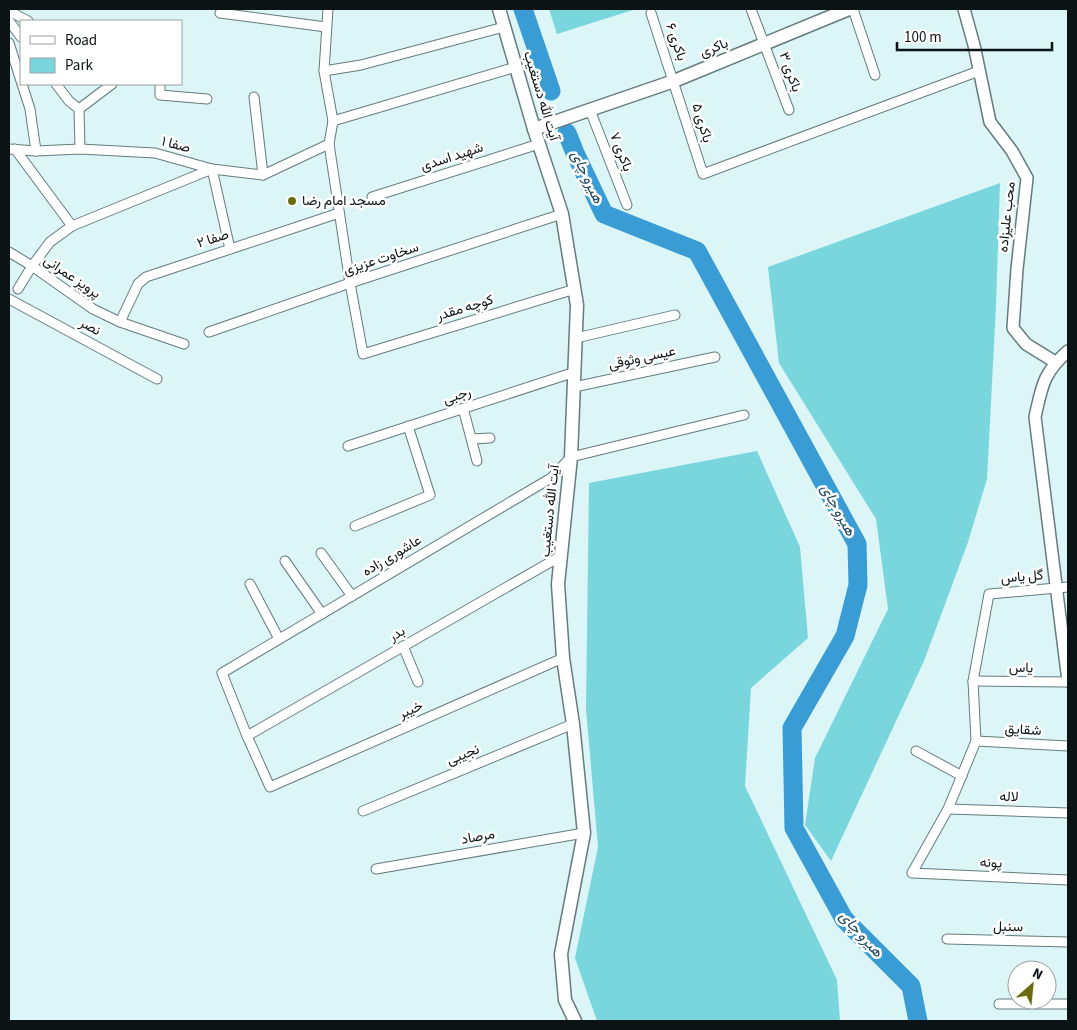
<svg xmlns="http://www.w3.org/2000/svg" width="1077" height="1030" viewBox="0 0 1077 1030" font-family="'Source Sans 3',Vazirmatn,sans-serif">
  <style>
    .green { fill: #7ad6dd }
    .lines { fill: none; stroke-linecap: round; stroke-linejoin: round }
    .river { stroke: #399cd5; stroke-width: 19 }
    .minor-casing { stroke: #657b7d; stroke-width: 11 }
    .tertiary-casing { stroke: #657b7d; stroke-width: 14 }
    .secondary-casing { stroke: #657b7d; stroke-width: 15 }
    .minor { stroke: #fff; stroke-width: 9 }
    .tertiary { stroke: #fff; stroke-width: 11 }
    .secondary { stroke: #fff; stroke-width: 12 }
    .poi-dot { fill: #686c0e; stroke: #fff; stroke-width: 2 }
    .labels { text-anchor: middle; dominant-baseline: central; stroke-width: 5; stroke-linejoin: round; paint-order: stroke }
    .street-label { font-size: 14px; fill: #0b1314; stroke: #fff }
    .poi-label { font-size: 14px; fill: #0b1314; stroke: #fff; text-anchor: start }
    .water-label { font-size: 15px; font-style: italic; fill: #1e465e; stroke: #fff }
  </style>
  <rect width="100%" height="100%" fill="#dcf5f7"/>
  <g class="green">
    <polygon points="549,9 636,9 557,34"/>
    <polygon points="1000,183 996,306 987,479 968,542 924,661 831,861 805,825 815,758 888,609 876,519 779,363 768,267"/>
    <polygon points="757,451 800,547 808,638 751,688 745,786 837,980 840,1021 597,1021 575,958 598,847 586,709 589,483"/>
  </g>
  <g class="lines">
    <g class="river">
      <polyline points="523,9 551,91"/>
      <polyline points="567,133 575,153 604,214 697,251 857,544 858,585 845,636 792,728 794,828 844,919 911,986 918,1021"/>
    </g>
    <g class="minor-casing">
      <g id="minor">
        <polyline points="328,9 324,71 333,121 329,144 350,283 363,354 575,289"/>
        <polyline points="751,9 789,110"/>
        <polyline points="853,9 875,75"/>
        <polyline points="9,11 28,21"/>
        <polyline points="220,13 326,27"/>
        <polyline points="651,13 703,174 979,71"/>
        <polyline points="9,21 21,37"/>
        <polyline points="9,43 21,81"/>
        <polyline points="324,71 361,65 504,27"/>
        <polyline points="22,84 30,109 36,151"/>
        <polyline points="56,84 69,101 79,109 80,149"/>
        <polyline points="160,84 160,95 207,99"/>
        <polyline points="254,97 263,175"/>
        <polyline points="79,109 112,84"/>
        <polyline points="590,110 627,205"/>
        <polyline points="333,121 516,67"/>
        <polyline points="9,149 36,151 80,149 155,153 212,169 263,175 329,144"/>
        <polyline points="15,149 72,226 212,169 230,249"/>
        <polyline points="372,197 539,144"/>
        <polyline points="9,252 32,266 93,309 120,322 184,344"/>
        <polyline points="18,289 32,266 50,242 72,226"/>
        <polyline points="9,299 157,379"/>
        <polyline points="120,322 138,284 146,277 339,213"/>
        <polyline points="209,332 350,283 562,214"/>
        <polyline points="576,338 675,315"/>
        <polyline points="574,387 715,357"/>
        <polyline points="463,408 477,461"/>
        <polyline points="472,439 490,438"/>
        <polyline points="348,446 575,372"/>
        <polyline points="355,526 430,495 408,426"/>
        <polyline points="321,553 352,596"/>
        <polyline points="285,561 322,614"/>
        <polyline points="250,584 279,639"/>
        <polyline points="1068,587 989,594 973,681 976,741 948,809 912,873 1068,880"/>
        <polyline points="403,646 418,682"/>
        <polyline points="563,658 270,787 247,736 222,673 551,478 571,457 744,415"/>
        <polyline points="973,681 1068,682"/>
        <polyline points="247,736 561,556"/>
        <polyline points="976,741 1068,746"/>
        <polyline points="916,751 962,776"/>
        <polyline points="948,809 1068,813"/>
        <polyline points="363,811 573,724"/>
        <polyline points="376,869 584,833"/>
        <polyline points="947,939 1068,942"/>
        <polyline points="999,1004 1068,1004"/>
      </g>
    </g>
    <g class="tertiary-casing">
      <g id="tertiary">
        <polyline points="964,9 974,45 990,122 1012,151 1027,178 1017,269 1013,328 1026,344 1055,362"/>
        <path d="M1068,351C1043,373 1042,386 1035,417L1068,681"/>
      </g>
    </g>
    <g class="secondary-casing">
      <g id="secondary">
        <polyline points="499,9 534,129 562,214 577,305 571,457 558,584 563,658 573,724 584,833 561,954 565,1000 575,1021"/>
        <polyline points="534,129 674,81 849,9"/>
      </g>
    </g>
    <use href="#minor" class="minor"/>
    <use href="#tertiary" class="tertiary"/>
    <use href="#secondary" class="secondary"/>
  </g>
  <circle class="poi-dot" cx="292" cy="201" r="5"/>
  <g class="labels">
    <g class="street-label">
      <text transform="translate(676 42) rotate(71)">باکری ۶</text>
      <text transform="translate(714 48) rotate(-22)">باکری</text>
      <text transform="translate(790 72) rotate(70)">باکری ۳</text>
      <text transform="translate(541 96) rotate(73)">آیت الله دستغیب</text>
      <text transform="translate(702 123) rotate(73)">باکری ۵</text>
      <text transform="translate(176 145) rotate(15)">صفا ۱</text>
      <text transform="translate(621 152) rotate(69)">باکری ۷</text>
      <text transform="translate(452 157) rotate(-18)">شهید اسدی</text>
      <text transform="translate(1007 217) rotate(-84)">محب علیزاده</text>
      <text transform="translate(213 239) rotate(-18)">صفا ۲</text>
      <text transform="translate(381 259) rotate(-18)">سخاوت عزیزی</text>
      <text transform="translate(72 277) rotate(34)">پرویز عمرانی</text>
      <text transform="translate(465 308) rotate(-17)">کوچه مقدر</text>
      <text transform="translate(90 327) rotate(28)">نصر</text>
      <text transform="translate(642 358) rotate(-12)">عیسی وثوقی</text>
      <text transform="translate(457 396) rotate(-18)">رجبی</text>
      <text transform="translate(550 511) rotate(-84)">آیت الله دستغیب</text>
      <text transform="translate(392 556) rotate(-31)">عاشوری زاده</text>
      <text transform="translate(1022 577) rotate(-5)">گل یاس</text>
      <text transform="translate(397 634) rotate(-30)">بدر</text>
      <text transform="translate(1021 668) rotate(1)">یاس</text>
      <text transform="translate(411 710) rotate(-24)">خیبر</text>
      <text transform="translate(1023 730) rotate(3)">شقایق</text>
      <text transform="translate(463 755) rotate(-22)">نجیبی</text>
      <text transform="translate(1009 797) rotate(2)">لاله</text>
      <text transform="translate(478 837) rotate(-10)">مرصاد</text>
      <text transform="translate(991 863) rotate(3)">پونه</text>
      <text transform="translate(1008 927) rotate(1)">سنبل</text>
    </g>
    <g class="poi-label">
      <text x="302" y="201">مسجد امام رضا</text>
    </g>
    <g class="water-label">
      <text transform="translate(587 177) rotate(65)">هیرو چای</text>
      <text transform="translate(838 510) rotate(61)">هیرو چای</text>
      <text transform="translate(861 934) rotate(48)">هیرو چای</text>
    </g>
  </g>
  <rect width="1077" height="1030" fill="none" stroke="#0b1314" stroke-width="20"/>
  <rect x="20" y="20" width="162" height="65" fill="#ffffff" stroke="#9da1a1"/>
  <rect x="30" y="36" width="25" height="8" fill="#ffffff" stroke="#9da1a1"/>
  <text x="65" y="45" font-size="15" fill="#0b1314">Road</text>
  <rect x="30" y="58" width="25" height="15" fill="#7ad6dd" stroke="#9da1a1"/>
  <text x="65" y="70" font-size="15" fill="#0b1314">Park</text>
  <g transform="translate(1032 985) rotate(27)"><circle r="24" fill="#ffffff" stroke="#9da1a1"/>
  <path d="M0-4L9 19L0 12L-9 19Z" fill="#686c0e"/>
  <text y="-8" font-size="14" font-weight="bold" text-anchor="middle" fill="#0b1314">N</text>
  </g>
  <path d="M897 42v8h155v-8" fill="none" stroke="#0b1314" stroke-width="2.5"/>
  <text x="904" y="42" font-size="15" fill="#0b1314" stroke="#ffffff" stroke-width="4" paint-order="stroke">100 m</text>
</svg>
